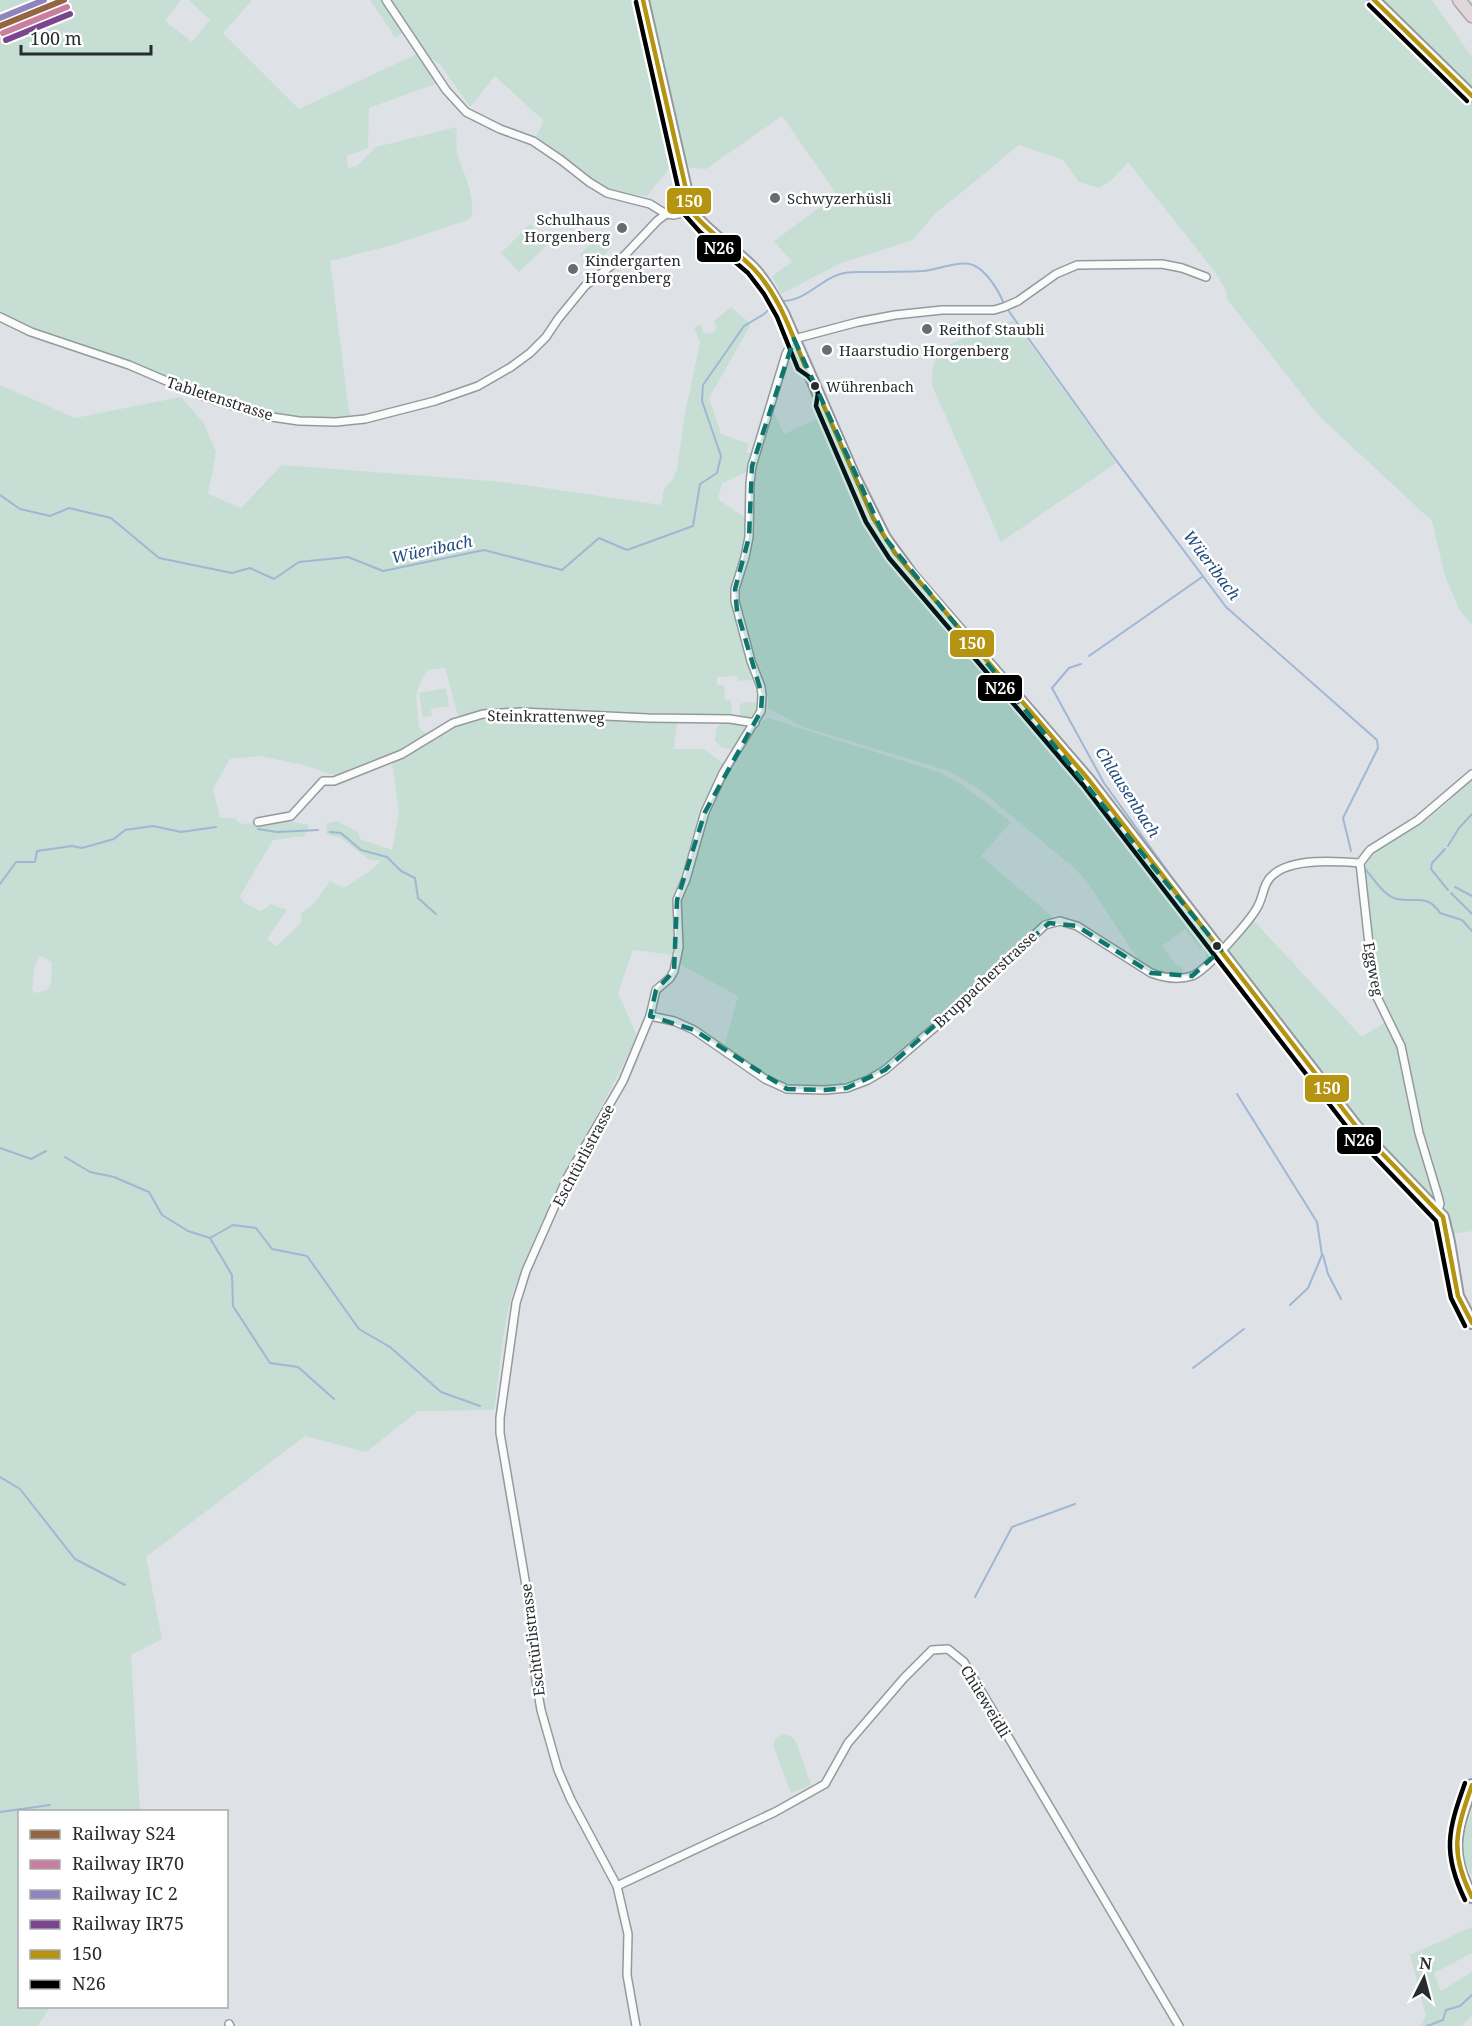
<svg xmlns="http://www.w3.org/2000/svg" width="1472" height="2026" viewBox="0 0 1472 2026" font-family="'Noto Serif',serif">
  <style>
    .green { fill: #c6ded4; fill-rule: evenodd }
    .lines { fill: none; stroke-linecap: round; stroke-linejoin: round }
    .stream { stroke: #a0b7d4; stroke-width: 2 }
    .street-casing { stroke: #96999c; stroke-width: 10 }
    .secondary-casing { stroke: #96999c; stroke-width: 14 }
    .highway-casing { stroke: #ada4a6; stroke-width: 15 }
    .street { stroke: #fafbfb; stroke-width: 7 }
    .secondary { stroke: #fafbfb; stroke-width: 10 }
    .highway { stroke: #e1d7d8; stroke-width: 12 }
    .bus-1-casing { stroke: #fff; stroke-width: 9 }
    .bus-2-casing { stroke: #fff; stroke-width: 9 }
    .bus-1 { stroke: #b49410; stroke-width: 4.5 }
    .bus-2 { stroke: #000; stroke-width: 4.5 }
    .rail-1-casing { stroke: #fff; stroke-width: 10 }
    .rail-2-casing { stroke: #fff; stroke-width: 10 }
    .rail-3-casing { stroke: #fff; stroke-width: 10 }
    .rail-4-casing { stroke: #fff; stroke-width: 10 }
    .rail-1 { stroke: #946644; stroke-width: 6 }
    .rail-2 { stroke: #c97ea0; stroke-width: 6 }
    .rail-3 { stroke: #9084bd; stroke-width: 6 }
    .rail-4 { stroke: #7a448f; stroke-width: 6 }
    .marked { fill: #0f766e; fill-opacity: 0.2; stroke: #0f766e; stroke-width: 4.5; stroke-dasharray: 12 8; stroke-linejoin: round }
    .poi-dot { fill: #686c6e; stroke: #fff; stroke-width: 2 }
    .bus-dot { fill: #292c2e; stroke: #fff; stroke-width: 2 }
    .labels { text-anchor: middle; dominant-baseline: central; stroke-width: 5; stroke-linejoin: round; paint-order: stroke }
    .bus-label { font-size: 14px; fill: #292c2e; stroke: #fff; text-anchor: start }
    .poi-label { font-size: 15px; fill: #292c2e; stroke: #fff; text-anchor: start }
    .street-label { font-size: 15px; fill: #292c2e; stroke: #fff }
    .water-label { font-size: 16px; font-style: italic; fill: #1f4b7e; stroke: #fff }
    .line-badge { stroke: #fff; stroke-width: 2 }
    .badge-label { font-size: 16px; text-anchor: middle; font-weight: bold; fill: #fff }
  </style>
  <rect width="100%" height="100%" fill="#dee2e6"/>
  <g class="green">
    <path d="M0,0H181L165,21L192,42L210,20L189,0H252L223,33L299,109L419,53L438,83L369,108L368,148L347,156L348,168L357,166L376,147L457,127C456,136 456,144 457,152C462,172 477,197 471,218L467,220L389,246L330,261L350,419C318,420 289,418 258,411L33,330L0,314Z"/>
    <polygon points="370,0 383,0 405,32 395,37"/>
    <polygon points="388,0 638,0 676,167 670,167 647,196 611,192 591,179 536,136 544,121 495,76 470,107 440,64 426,56"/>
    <polygon points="647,0 1432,0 1472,57 1472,625 1459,609 1445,576 1432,521 1319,416 1227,299 1227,292 1215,272 1128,162 1112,180 1099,188 1079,182 1063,160 1019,145 935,214 913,240 841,263 781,294 772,276 792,262 774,241 837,195 782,116 706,169 685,167"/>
    <polygon points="530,224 549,243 519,272 501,253"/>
    <polygon points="599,234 612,247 593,268 580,255"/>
    <path d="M731,307L751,324L709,398L721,434L749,444L746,452L752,454L749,471L722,483L718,499L744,517L747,524L743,552L735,572L731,603L752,680L738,681L737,676L717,677V685H724L725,700L731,701L732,715H678L674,749H704L724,764L710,790L674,900L675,955L633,950L618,993L637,1036C603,1108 561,1176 530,1249C522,1269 513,1289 508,1310C501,1342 499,1377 494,1410L418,1411L366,1452L305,1436L146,1557L162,1639L131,1655L140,1811L20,1812V2006L50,2007L38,2026H0V385L75,418L181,397L203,422L216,452L208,494L241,508L282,465L504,482L661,505L664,489L673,479L677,469L685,414L700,342L694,328L701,324L703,332L710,334L715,331L716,326L714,321ZM445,668L459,719L435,729L429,733L423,732C418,728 419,725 418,719C416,692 414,695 427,670ZM391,754L399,813L392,850L360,839L358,832L337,821L327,823L326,834L341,838L368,859L381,861L369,872L344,888L330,881L313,905L300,914L302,919L301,923L277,946L267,939L287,910L270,904L268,907L260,911L243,902L240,896L273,840L305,836L309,825L284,820L241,824L235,818H220L213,789L230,759L260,756L304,765L337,776ZM40,956L52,962L51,983L47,990L36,993L32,990L34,973L33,969Z"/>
    <path d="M1013,320L1116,463L1001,542L932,385C932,375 932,362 939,353C950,340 995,327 1013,320Z"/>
    <polygon points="773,411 784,434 823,416 877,533 1070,764 1212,947 1212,950 1206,960 1204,947 1199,948 1185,929 1162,946 1178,967 1181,966 1185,974 1178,975 1157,972 1139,961 1087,882 1073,867 979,789 949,771 803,727 768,708 768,698 740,613 739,594 741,580 747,565 752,535 753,479"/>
    <polygon points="446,688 449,706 431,709 432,716 423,717 419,693"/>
    <polygon points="748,702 759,704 759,709 754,716 744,718 741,717 739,704"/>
    <polygon points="768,718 938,772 961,784 1011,822 981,856 1054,918 1042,924 959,1006 896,1057 865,1078 832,1086 813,1087 783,1084 772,1080 724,1047 738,996 679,964 681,941 680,904 708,812 729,768 760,722"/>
    <path d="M729,722L741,723L746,729L734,749C726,750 720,747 715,741L716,729L719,725Z"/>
    <path d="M1472,780V1231L1452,1234L1427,1146L1405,1046L1382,996L1363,874C1368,843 1403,836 1425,821C1442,809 1457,793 1472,780Z"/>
    <polygon points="1253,920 1362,1037 1384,1023 1398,1049 1410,1111 1434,1193 1431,1196 1364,1130 1227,952"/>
    <polygon points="783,1734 792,1737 796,1742 811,1785 791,1793 773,1745 776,1738"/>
    <polygon points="1472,1808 1472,1876 1463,1859 1464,1838"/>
    <polygon points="1472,1927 1472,1953 1434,1973 1441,1991 1472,1972 1472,2015 1462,2026 1420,2026 1426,2016 1410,1955"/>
  </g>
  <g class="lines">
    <g class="stream">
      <path d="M782,301C806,301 818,281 840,274C849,271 857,272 867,272C885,272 904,272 923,271C938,270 958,260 973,265C987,271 999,291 1004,304"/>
      <polyline points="1008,310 1107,448 1226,607 1377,740 1378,748 1343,818 1351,851"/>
      <polyline points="0,495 20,509 50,516 69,508 111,518 159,558 232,573 250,568 274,579 299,562 348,557 383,571 484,550 562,570 599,538 627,550 693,526 700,484 717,473 721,456 702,401 703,385 744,326 764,314 773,306"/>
      <polyline points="1089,656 1202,577"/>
      <polyline points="1081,664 1069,668 1052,688 1104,783 1189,901"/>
      <polyline points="258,829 277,832 318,830"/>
      <polyline points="330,832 341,833 361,850 387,857 401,871 415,878 418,898 436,914"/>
      <polyline points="1448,846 1459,828 1472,814"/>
      <polyline points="1445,849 1432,863 1431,869 1448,890"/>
      <path d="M1366,870C1374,879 1385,897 1397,899C1415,903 1427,893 1440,913L1462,920L1472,931"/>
      <polyline points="0,884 16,862 35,862 37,851 72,846 82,848 114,839 125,830 153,826 181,832 216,827"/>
      <polyline points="1455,887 1472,896"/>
      <polyline points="1451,893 1472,914"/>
      <polyline points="1237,1094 1317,1222 1322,1255 1308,1288 1290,1305"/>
      <polyline points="0,1148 31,1159 46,1151"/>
      <polyline points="65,1157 90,1172 114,1177 149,1192 162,1215 188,1231 210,1238 233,1225 256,1228 272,1249 307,1256 359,1329 390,1347 441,1392 480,1406"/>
      <polyline points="210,1238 232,1275 233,1306 270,1363 298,1367 334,1399"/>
      <polyline points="1323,1255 1328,1274 1341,1299"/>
      <polyline points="1193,1368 1244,1329"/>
      <polyline points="0,1477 20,1489 75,1559 125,1585"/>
      <polyline points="975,1597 1012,1527 1075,1504"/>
      <polyline points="0,1812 50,1805"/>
      <polyline points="1427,2026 1443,2020 1446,2010 1460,2006 1472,1995"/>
    </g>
    <g class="street-casing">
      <g id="street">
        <polyline points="386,0 446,90 466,112 500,129 533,141 561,160 589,182 607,193 650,204 666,214 674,215 691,211"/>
        <polyline points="0,317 31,332 129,365 199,395 265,416 299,421 336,422 365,419 435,401 478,386 511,367 530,353 546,337 558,319 585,286 625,255 657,221 666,214"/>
        <polyline points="258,822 291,816 323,781 334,781 402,754 453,723 483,714 521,712 648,718 730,719 755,723"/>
        <path d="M650,1016L674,1021L694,1030L765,1079L787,1089L825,1090L847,1088L868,1080L885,1070L954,1011L1045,925L1060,921L1077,926L1151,973C1164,978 1178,980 1192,976C1206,971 1251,920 1258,906C1264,895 1263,882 1274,874C1293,858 1337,861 1360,863"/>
        <polyline points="1438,1210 1440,1204 1438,1196 1419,1133 1401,1046 1377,997 1372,971 1360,863 1370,850 1418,820 1472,774"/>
        <polyline points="617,1886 775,1812 825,1784 848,1743 904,1678 932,1650 948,1649 964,1662 1179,2026"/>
        <polyline points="229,2024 230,2026"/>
        <polyline points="636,2026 627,1975 628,1934 617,1886 571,1800 558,1770 541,1710 536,1681 530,1609 500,1433 500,1418 516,1303 526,1271 568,1176 623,1081 650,1016 656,990 670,978 674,971 679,947 677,900 686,879 705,812 723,773 761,711 762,695 761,687 751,661 735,601 735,589 745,557 749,537 750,483 752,466 786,354 794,339 858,322 895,315 942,310 994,310 1004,307 1018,301 1056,274 1077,265 1162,264 1182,268 1206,277"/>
      </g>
    </g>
    <g class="secondary-casing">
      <g id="secondary">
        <path d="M643,0L691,211C708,234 735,249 754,269C766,282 774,298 783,313L855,478L885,538L912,575L1089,780L1356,1126L1443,1217L1449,1242L1458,1296L1472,1323"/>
        <polyline points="1374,0 1472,96"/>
        <path d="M1472,1785C1456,1830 1447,1853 1472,1897"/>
      </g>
    </g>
    <g class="highway-casing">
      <polyline id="highway" points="1459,0 1472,16"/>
    </g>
    <use href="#street" class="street"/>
    <use href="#secondary" class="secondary"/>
    <use href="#highway" class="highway"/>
    <g class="bus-1-casing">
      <g id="bus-1">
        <path d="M643,0L691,211C709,233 733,248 753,268C779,295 791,332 805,366"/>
        <polyline points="1374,0 1472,96"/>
        <polyline points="823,404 873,518 895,553 1089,780 1356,1126 1443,1217 1458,1296 1472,1323"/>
        <path d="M1472,1785C1456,1831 1449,1852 1472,1897"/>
      </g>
    </g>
    <g class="bus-2-casing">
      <g id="bus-2">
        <polyline points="636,2 684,214 700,232 748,273 764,294 777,317 798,369 808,376 814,383 818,393 816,406 866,522 889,558 1083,785 1350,1131 1436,1221 1451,1298 1465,1326"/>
        <polyline points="1369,5 1467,101"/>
        <path d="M1465,1783C1448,1830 1442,1853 1465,1900"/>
      </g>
    </g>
    <use href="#bus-1" class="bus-1"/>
    <use href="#bus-2" class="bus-2"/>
    <g class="rail-1-casing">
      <polyline id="rail-1" points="0,26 64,0"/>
    </g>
    <g class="rail-2-casing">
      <polyline id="rail-2" points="3,33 67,7"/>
    </g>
    <g class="rail-3-casing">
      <polyline id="rail-3" points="0,18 44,0"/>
    </g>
    <g class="rail-4-casing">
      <polyline id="rail-4" points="6,40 70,14"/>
    </g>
    <use href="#rail-1" class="rail-1"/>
    <use href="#rail-2" class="rail-2"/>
    <use href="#rail-3" class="rail-3"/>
    <use href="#rail-4" class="rail-4"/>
  </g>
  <path class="marked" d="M794,339L885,538L1221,950L1192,976L1151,973L1077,926L1049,923L885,1070L847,1088L825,1090L787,1089L694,1030L650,1016L656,990L674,971L677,900L705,812L761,711L762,695L737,611L735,589L749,537L752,466Z"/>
  <g class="poi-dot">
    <circle cx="775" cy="198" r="6"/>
    <circle cx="622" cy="228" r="6"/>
    <circle cx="573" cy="269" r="6"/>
    <circle cx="927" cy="329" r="6"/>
    <circle cx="827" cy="350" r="6"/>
  </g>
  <g class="bus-dot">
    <circle cx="815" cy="386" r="5"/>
    <circle cx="1217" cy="946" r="5"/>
  </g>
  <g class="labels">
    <g class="bus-label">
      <text x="826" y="386">Wührenbach</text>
    </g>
    <g class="poi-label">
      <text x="787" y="198">Schwyzerhüsli</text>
      <text x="610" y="219" text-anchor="end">Schulhaus<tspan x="610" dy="17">Horgenberg</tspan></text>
      <text x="585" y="260">Kindergarten<tspan x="585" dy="17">Horgenberg</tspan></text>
      <text x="939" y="329">Reithof Staubli</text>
      <text x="839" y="350">Haarstudio Horgenberg</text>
    </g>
    <g class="street-label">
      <text transform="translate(220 398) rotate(18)">Tabletenstrasse</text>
      <text transform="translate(546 716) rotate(1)">Steinkrattenweg</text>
      <text transform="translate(1374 969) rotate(80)">Eggweg</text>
      <text transform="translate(985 979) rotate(-43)">Bruppacherstrasse</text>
      <text transform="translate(583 1155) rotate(-62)">Eschtürlistrasse</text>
      <text transform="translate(532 1640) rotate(-97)">Eschtürlistrasse</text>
      <text transform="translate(986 1701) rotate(59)">Chüeweidli</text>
    </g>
    <g class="water-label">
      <text transform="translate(432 549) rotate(-12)">Wüeribach</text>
      <text transform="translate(1212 565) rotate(53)">Wüeribach</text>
      <text transform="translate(1128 792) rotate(57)">Chlausenbach</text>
    </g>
  </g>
  <g class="line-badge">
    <rect x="666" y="187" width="46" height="28" rx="6" fill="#b49410"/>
    <rect x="696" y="234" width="46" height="29" rx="6" fill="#000"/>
    <rect x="949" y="629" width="46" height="29" rx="6" fill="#b49410"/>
    <rect x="977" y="674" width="46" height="28" rx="6" fill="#000"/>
    <rect x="1304" y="1074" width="46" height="29" rx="6" fill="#b49410"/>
    <rect x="1336" y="1126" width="46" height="29" rx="6" fill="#000"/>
  </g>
  <g class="badge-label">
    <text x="689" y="207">150</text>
    <text x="719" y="254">N26</text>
    <text x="972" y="649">150</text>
    <text x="1000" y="694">N26</text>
    <text x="1327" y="1094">150</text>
    <text x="1359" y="1146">N26</text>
  </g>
  <rect x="18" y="1810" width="210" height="198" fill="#ffffff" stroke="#a9abab" stroke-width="1.5"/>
  <rect x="30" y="1830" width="30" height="9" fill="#946644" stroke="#a9abab" stroke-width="1.5"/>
  <text x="72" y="1840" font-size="18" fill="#292c2e">Railway S24</text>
  <rect x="30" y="1860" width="30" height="9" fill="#c97ea0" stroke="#a9abab" stroke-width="1.5"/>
  <text x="72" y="1870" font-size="18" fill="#292c2e">Railway IR70</text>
  <rect x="30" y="1890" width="30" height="9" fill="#9084bd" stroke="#a9abab" stroke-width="1.5"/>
  <text x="72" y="1900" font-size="18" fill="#292c2e">Railway IC 2</text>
  <rect x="30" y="1920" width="30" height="9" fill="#7a448f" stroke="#a9abab" stroke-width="1.5"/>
  <text x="72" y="1930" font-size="18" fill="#292c2e">Railway IR75</text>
  <rect x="30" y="1950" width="30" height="9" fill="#b49410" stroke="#a9abab" stroke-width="1.5"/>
  <text x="72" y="1960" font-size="18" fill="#292c2e">150</text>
  <rect x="30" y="1980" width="30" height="9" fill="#000000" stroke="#a9abab" stroke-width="1.5"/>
  <text x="72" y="1990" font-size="18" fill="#292c2e">N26</text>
  <g transform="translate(1424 1978) rotate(6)" stroke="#ffffff" stroke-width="4.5" paint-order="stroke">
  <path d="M0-4.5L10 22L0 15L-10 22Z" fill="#292c2e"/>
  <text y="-9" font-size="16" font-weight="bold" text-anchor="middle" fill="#292c2e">N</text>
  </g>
  <path d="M21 45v9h130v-9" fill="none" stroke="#292c2e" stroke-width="3"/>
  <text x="30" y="45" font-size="18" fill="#292c2e" stroke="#ffffff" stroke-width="4.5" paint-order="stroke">100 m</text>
</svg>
